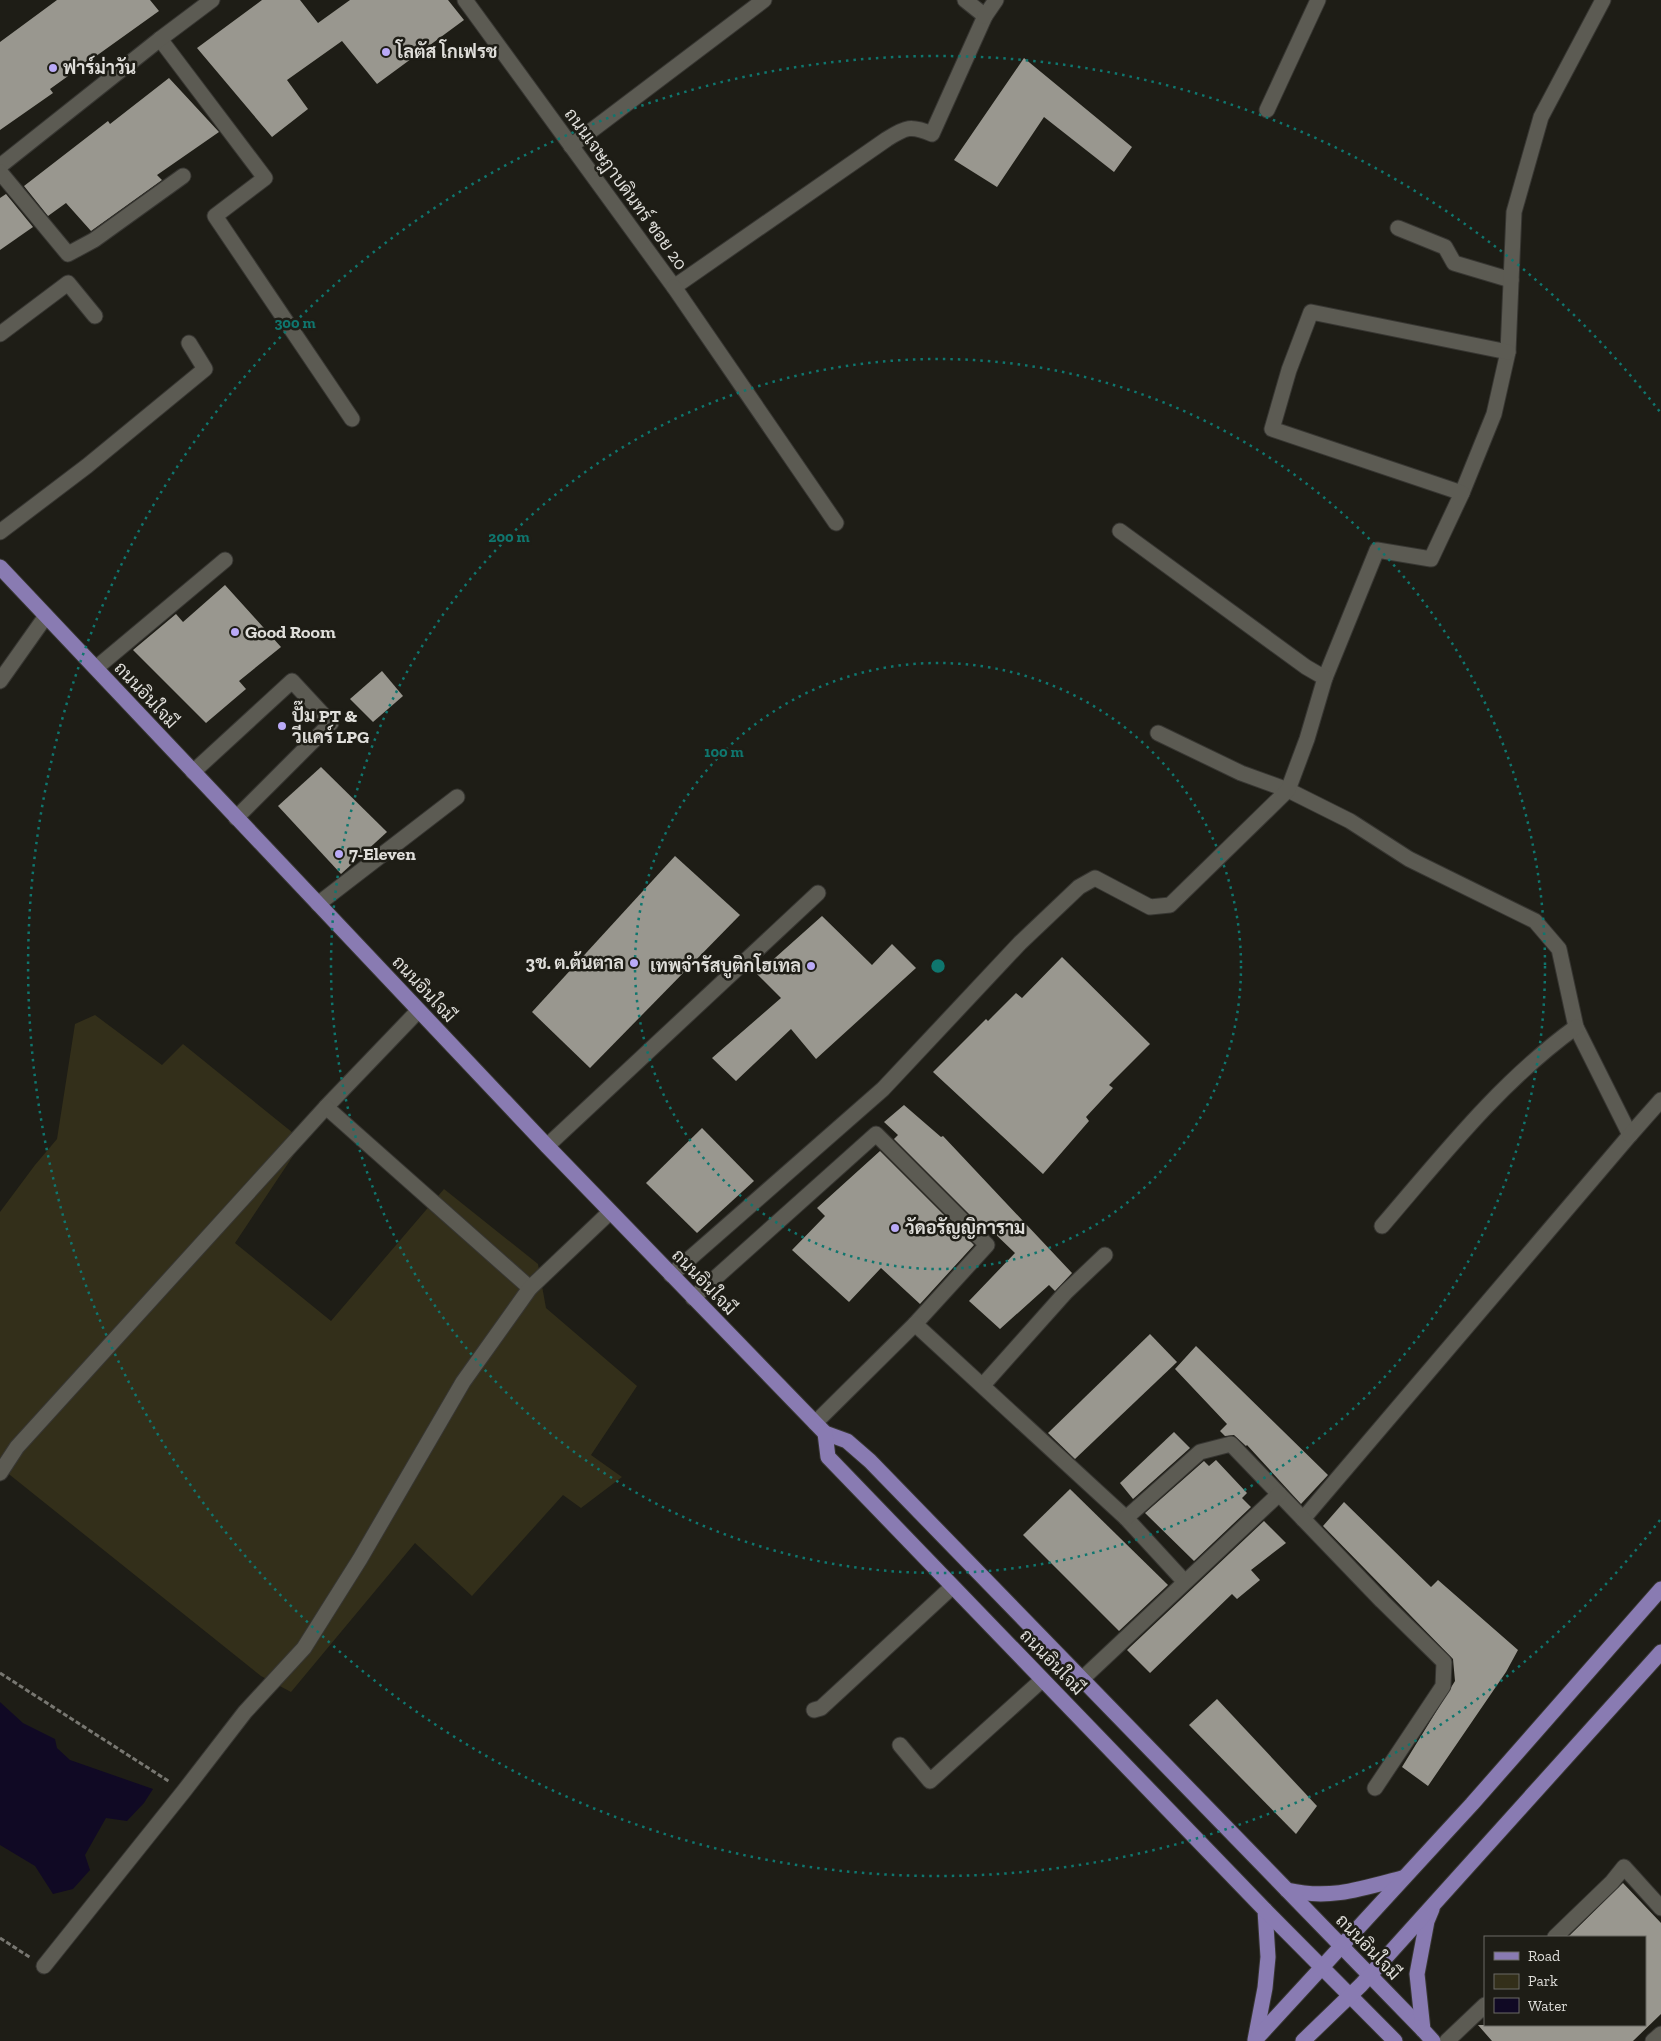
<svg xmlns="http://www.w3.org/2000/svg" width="1661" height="2041" viewBox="0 0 1661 2041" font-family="'Zilla Slab',Sarabun,serif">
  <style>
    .green { fill: #332f1a }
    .water { fill: #100924 }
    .building { fill: #99978f }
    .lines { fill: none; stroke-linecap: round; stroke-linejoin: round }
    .minor-casing { stroke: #373632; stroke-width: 17 }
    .major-casing { stroke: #373632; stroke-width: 17 }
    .path { stroke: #787771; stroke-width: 3; stroke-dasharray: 5 2.5; stroke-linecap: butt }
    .minor { stroke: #5c5b53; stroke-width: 15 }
    .major { stroke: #897bb2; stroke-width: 15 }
    .ring { fill: none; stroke: #0f766e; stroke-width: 2.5; stroke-dasharray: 2.5 5 }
    .poi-dot { fill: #baaaf7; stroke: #1e1d16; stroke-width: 2 }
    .labels { text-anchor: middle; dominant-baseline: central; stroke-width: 5; stroke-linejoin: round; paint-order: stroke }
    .poi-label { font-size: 18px; font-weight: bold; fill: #dfdeda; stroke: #1e1d16; text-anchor: start }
    .street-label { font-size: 18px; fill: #dfdeda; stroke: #1e1d16 }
    .centre { fill: #0f766e; stroke: #1e1d16; stroke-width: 2.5 }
    .ring-label { font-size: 15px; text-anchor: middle; font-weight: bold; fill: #0f766e; stroke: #1e1d16; stroke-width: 5; stroke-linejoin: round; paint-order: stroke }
  </style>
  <rect width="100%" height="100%" fill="#1e1d16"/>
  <polygon class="green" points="95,1015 162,1065 183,1044 303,1141 235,1243 331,1321 444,1189 538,1264 546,1308 637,1386 591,1455 622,1477 581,1508 563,1495 472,1596 415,1543 291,1692 261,1676 0,1467 0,1212 35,1165 57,1139 75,1024"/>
  <polygon class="water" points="0,1702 23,1723 55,1739 57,1748 70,1760 153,1789 144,1803 127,1821 106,1818 85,1855 90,1870 73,1889 53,1894 35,1866 0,1845"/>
  <g class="building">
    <polygon points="57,0 150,0 159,11 50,89 53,93 0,130 0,42"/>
    <polygon points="262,0 300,0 318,23 350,0 448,0 464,20 377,84 342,41 287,80 308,109 272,137 197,48"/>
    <polygon points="1024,58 1132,147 1114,172 1044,117 997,187 954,160"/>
    <polygon points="169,78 219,132 157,175 162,180 91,231 66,203 48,216 24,186 108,121 110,124"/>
    <polygon points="6,194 33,227 0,250 0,198"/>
    <polygon points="225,585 281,647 239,681 246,689 206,723 133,650 176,614 183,622"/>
    <polygon points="382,671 403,696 373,722 350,699"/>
    <polygon points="321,767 387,832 341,874 278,806"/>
    <polygon points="675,856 740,915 590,1068 532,1012"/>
    <polygon points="822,916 872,965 892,944 916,968 816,1059 791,1029 736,1081 712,1058 781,998 757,974"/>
    <polygon points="1062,957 1150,1044 1109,1085 1113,1088 1086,1117 1089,1121 1043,1174 933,1072 986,1019 988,1021 1016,993 1022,998"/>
    <polygon points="904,1105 941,1137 943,1136 1072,1273 1055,1291 1049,1285 1000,1329 969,1301 1015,1253 989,1228 986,1231 894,1139 898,1135 884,1122"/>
    <polygon points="702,1128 754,1181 697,1233 646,1183"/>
    <polygon points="880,1151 974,1245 920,1304 881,1268 849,1302 792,1250 825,1216 817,1208"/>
    <polygon points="1150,1334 1177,1362 1075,1459 1048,1433"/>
    <polygon points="1196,1346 1328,1475 1301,1504 1247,1445 1246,1446 1234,1435 1225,1436 1220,1431 1227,1424 1175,1369"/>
    <polygon points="1174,1432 1190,1448 1133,1499 1120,1483"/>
    <polygon points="1216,1460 1247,1493 1242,1498 1251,1507 1194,1561 1145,1513 1204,1461 1209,1466"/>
    <polygon points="1070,1489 1168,1585 1119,1631 1023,1535"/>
    <polygon points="1344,1502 1431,1587 1438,1580 1518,1650 1506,1672 1428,1786 1402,1767 1455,1681 1453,1659 1323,1526"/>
    <polygon points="1264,1521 1286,1543 1251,1570 1260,1580 1237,1599 1232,1594 1150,1673 1127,1650"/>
    <polygon points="1217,1699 1317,1806 1296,1834 1189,1725"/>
    <polygon points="1623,1883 1661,1923 1661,2014 1633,2041 1492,2041 1478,2025 1645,2025 1645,1937 1568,1937"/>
  </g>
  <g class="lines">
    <g class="minor-casing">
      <g id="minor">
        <path d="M465,0L674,287L887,139C906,127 911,125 932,134L985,16L965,0"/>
        <polyline points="985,16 996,0"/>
        <polyline points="160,39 265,178 215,216 352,419"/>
        <polyline points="1267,110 1318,0"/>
        <polyline points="571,146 764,0"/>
        <polyline points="0,166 160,39 212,0"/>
        <polyline points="0,172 68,254 94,240 183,176"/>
        <polyline points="1398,228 1445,247 1454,263 1511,280"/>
        <polyline points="674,287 836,523"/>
        <polyline points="0,334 68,283 95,316"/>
        <polyline points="1462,493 1494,414 1508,352 1514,212 1541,117 1603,0"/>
        <polyline points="0,532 87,466 205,369 189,343"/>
        <polyline points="96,668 225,560"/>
        <polyline points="1325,678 1377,550 1431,559 1462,493 1272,429 1289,370 1311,312 1508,352"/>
        <polyline points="0,681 46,616"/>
        <polyline points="1158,733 1241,773 1288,790 1350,821 1409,859 1535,921 1559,949 1576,1027 1630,1135 1303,1519"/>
        <polyline points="193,772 292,681 331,723 236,818"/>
        <polyline points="318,904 457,797"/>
        <polyline points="326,1107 418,1011"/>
        <polyline points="1630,1135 1661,1100"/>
        <polyline points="547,1146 818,893"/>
        <path d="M1382,1226C1443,1155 1500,1082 1576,1027"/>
        <polyline points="671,1275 883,1089 1020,943 1079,887 1095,878 1150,907 1170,905 1288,790 1307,739 1325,678 1306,667 1120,531"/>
        <polyline points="693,1298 876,1134 987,1245 915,1324"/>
        <polyline points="983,1385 1066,1292 1105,1255"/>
        <polyline points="815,1423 915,1324 1126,1518 1184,1581"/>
        <polyline points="0,1473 17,1447 326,1107 530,1288"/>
        <polyline points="1126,1518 1200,1452 1231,1444 1382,1601 1444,1662 1443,1686 1375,1788"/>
        <polyline points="1082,1679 1279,1494"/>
        <polyline points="814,1710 821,1708 952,1587"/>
        <polyline points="900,1745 930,1781 1042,1680"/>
        <polyline points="1555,1937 1612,1882 1624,1867 1661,1908"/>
        <polyline points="44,1966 184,1791 245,1712 304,1648 360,1559 463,1382 530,1288 610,1212"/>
        <polyline points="1447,2041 1485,2005"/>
        <polyline points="1653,2041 1661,2034"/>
      </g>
    </g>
    <g class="major-casing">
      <g id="major">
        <path d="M0,567L547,1146L825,1433L847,1441L870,1461L1287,1890C1330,1900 1361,1889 1402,1878"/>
        <polyline points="825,1433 828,1457 1265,1910 1268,1957 1265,1988 1255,2040"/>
        <polyline points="1287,1890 1423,2030"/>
        <polyline points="1432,1909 1427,1921 1417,1974 1423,2030 1433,2041"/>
        <polyline points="1265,1910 1395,2041"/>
        <polyline points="1256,2039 1472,1804 1661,1589"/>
        <polyline points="1303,2041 1361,1985 1661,1652"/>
      </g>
    </g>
    <g class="path">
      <polyline points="0,1673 170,1782"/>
      <polyline points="0,1938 31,1958"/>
    </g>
    <use href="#minor" class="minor"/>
    <use href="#major" class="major"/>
  </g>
  <g class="ring">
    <circle cx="938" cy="966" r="303"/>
    <circle cx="938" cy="966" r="607"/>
    <path d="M1660 1520A910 910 0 1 1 1660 412"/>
  </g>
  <g class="poi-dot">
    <circle cx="386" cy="52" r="5"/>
    <circle cx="53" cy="68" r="5"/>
    <circle cx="235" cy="632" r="5"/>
    <circle cx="282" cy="726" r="5"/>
    <circle cx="339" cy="854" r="5"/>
    <circle cx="634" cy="963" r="5"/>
    <circle cx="811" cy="966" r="5"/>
    <circle cx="895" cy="1228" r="5"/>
  </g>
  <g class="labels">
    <g class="poi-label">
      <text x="396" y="52">โลตัส โกเฟรช</text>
      <text x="63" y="68">ฟาร์ม่าวัน</text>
      <text x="245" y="632">Good Room</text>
      <text x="292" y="716">ปั๊ม PT &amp;<tspan x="292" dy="21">วีแคร์ LPG</tspan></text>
      <text x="349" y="854">7-Eleven</text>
      <text x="624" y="963" text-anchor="end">3ช. ต.ต้นตาล</text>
      <text x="801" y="966" text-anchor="end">เทพจำรัสบูติกโฮเทล</text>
      <text x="905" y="1228">วัดอรัญญิการาม</text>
    </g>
    <g class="street-label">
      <text transform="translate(626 189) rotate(54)">ถนนเจษฎาบดินทร์ ซอย 20</text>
      <text transform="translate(146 695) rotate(47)">ถนนอินใจมี</text>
      <text transform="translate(424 989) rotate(47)">ถนนอินใจมี</text>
      <text transform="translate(704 1282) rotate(46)">ถนนอินใจมี</text>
      <text transform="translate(1052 1662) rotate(46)">ถนนอินใจมี</text>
      <text transform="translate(1368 1947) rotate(46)">ถนนอินใจมี</text>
    </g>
  </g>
  <circle cx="938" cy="966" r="8" class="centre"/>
  <g class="ring-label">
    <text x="295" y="328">300 m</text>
    <text x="509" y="542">200 m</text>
    <text x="724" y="757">100 m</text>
  </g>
  <rect x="1484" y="1936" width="162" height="90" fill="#1e1d16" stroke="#6b6a64"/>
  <rect x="1494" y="1952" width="25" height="8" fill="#897bb2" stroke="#6b6a64"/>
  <text x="1528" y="1961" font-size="15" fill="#dfdeda">Road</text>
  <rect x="1494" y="1974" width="25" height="15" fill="#332f1a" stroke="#6b6a64"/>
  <text x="1528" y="1986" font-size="15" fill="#dfdeda">Park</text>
  <rect x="1494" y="1998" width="25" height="15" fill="#100924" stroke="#6b6a64"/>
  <text x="1528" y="2011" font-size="15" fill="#dfdeda">Water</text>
</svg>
